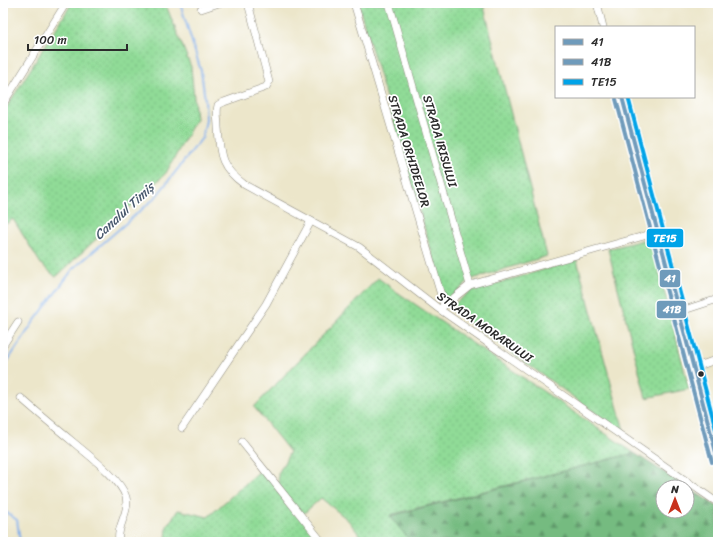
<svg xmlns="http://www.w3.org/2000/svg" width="721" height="545" viewBox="0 0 721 545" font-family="Sriracha,sans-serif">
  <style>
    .grass { fill: url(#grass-dots); stroke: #5e8361 }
    .forest { fill: url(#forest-firs); stroke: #507356; fill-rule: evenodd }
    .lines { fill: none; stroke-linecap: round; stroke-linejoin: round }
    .stream { stroke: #80afeb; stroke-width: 2 }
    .minor-casing { stroke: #8c887a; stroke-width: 8 }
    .minor { stroke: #fff; stroke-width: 7 }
    .bus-1-casing { stroke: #fff; stroke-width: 7 }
    .bus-2-casing { stroke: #fff; stroke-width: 7 }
    .bus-3-casing { stroke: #fff; stroke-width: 7 }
    .bus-1 { stroke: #6f9bbb; stroke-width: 4 }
    .bus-2 { stroke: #6f9bbb; stroke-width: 4 }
    .bus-3 { stroke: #00a3e8; stroke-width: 4 }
    .bus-dot { fill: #2b2b2b; stroke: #fff; stroke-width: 1.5 }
    .labels { text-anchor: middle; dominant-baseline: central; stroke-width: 3.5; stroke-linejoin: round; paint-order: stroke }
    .street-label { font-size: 12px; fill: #2b2b2b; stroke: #fff }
    .water-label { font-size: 13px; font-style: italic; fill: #49596e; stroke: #fff }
    .line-badge { stroke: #fff; stroke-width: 1.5 }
    .badge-label { font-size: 11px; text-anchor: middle; font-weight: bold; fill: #fff }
  </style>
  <defs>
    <pattern id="grass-dots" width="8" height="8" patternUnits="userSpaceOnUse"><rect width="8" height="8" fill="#90db97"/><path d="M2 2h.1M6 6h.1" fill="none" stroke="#7cbc82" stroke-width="1.8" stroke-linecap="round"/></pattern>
    <pattern id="forest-firs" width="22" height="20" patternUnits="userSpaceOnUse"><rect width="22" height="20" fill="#74bb80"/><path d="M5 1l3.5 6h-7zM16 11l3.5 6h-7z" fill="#5f9869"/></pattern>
  </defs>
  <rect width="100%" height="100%" fill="#fff"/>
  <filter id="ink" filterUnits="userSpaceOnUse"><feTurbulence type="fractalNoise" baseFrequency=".025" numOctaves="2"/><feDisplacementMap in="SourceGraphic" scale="8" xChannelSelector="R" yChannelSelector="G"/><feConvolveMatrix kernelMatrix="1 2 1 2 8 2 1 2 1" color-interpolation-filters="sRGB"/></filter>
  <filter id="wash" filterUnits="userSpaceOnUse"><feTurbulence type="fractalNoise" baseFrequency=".012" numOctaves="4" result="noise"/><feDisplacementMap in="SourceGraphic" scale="16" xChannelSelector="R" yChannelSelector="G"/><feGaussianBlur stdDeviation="0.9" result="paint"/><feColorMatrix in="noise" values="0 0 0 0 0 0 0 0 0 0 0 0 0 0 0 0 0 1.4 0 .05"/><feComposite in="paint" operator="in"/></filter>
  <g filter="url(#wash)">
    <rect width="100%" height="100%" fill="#ece6ca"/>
    <g class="grass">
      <polygon points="72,3 165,3 191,67 196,119 166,173 56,277 41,264 13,219 3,226 3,113"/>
      <polygon points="358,3 483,3 547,256 472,279 446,301"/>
      <polygon points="651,238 689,389 646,398 608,249"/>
      <polygon points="577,260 625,434 449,308 471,291"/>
      <polygon points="378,278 397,292 634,453 390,515 411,542 365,542 348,520 321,498 302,515 322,542 167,542 166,541 167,526 178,510 208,517 263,468 279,485 278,474 290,452 254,407"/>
    </g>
    <path class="forest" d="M634,453L718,507V542H411L390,516ZM663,487H687V511H663Z"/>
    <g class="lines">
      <g class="stream">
        <polyline points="3,368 33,323 73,269 155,198 202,138 206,120 205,100 201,71 180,3"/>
        <polyline points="3,510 17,520 20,542"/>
      </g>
    </g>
  </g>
  <g filter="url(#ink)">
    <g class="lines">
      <g class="minor-casing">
        <g id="minor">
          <path d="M248,3L269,82L266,87L224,102L218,105C216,112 218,120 218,127C220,156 220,167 245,185L359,247L439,309L718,503"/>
          <polyline points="354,3 444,305"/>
          <polyline points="389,3 470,285"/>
          <polyline points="597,3 603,27"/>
          <polyline points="201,9 219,3"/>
          <polyline points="622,97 718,460"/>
          <polyline points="3,104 66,3"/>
          <polyline points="441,308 470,285 658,232"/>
          <polyline points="678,312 718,299"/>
          <polyline points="3,345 18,322"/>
          <polyline points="693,368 718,359"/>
          <path d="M21,398C38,413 56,428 73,442C87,454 121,479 126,497C130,513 116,526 119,542"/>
          <polyline points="182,428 266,304 311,221"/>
          <polyline points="242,442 322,542"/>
        </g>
      </g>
      <use href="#minor" class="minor"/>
      <g class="bus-1-casing">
        <polyline id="bus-1" points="622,97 718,460"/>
      </g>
      <g class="bus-2-casing">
        <polyline id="bus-2" points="616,99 712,462"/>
      </g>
      <g class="bus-3-casing">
        <polyline id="bus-3" points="628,97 718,437"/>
      </g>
      <use href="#bus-1" class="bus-1"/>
      <use href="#bus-2" class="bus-2"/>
      <use href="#bus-3" class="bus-3"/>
    </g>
  </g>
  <circle class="bus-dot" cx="701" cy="374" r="3.5"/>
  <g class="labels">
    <g class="street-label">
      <text transform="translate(440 141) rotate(74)">STRADA IRISULUI</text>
      <text transform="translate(409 151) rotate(73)">STRADA ORHIDEELOR</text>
      <text transform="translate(485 327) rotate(35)">STRADA MORARULUI</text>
    </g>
    <g class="water-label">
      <text transform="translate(124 211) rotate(-43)">Canalul Timiș</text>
    </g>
  </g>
  <g class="line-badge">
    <rect x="646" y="228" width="38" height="20" rx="4" fill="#00a3e8"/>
    <rect x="659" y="269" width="22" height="19" rx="4" fill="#6f9bbb"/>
    <rect x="656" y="300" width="31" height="19" rx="4" fill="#6f9bbb"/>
  </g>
  <g class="badge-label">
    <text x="665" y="242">TE15</text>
    <text x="670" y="282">41</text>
    <text x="672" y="313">41B</text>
  </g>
  <rect width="721" height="545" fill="none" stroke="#fff" stroke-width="16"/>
  <rect x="555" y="26" width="140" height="72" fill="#ffffff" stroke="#aaaaaa"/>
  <rect x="563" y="39" width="20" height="6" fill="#6f9bbb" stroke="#aaaaaa"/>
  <text x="591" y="46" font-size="12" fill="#2b2b2b">41</text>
  <rect x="563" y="59" width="20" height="6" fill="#6f9bbb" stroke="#aaaaaa"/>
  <text x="591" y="66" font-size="12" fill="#2b2b2b">41B</text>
  <rect x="563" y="79" width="20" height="6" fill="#00a3e8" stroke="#aaaaaa"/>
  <text x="591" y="86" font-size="12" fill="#2b2b2b">TE15</text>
  <g transform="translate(675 499)"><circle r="19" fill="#ffffff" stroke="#aaaaaa"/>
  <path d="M0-3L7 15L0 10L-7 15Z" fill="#c8321e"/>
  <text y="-6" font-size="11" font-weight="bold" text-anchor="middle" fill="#2b2b2b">N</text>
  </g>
  <path d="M28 44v6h99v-6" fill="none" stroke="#2b2b2b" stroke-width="2"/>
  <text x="34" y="44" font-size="12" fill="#2b2b2b" stroke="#ffffff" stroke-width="3" paint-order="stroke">100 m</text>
</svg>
